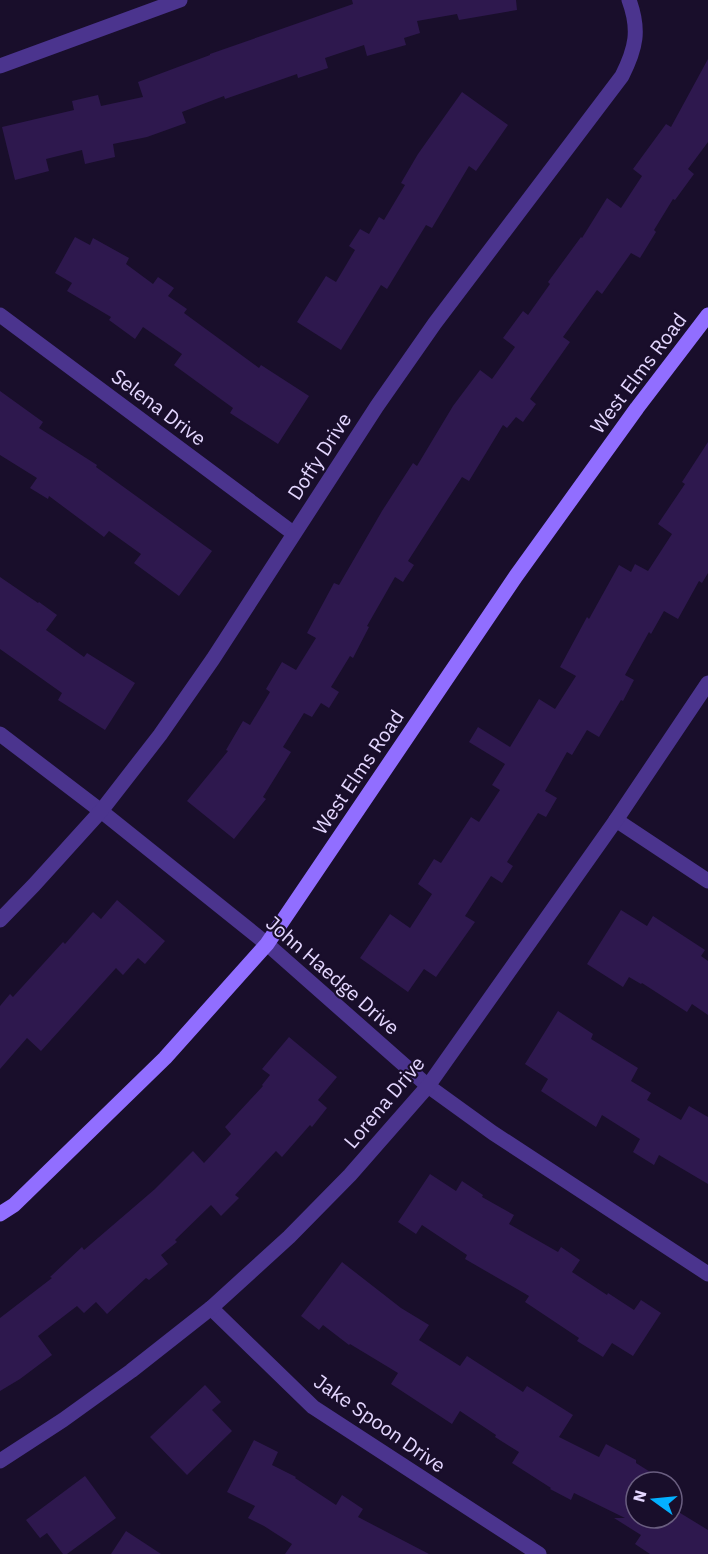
<svg xmlns="http://www.w3.org/2000/svg" width="708" height="1554" viewBox="0 0 708 1554" font-family="'IBM Plex Sans',sans-serif">
  <style>
    .building { fill: #2e184e }
    .lines { fill: none; stroke-linecap: round; stroke-linejoin: round }
    .street { stroke: #4b348e; stroke-width: 15 }
    .secondary { stroke: #916eff; stroke-width: 15 }
    .labels { text-anchor: middle; dominant-baseline: central; stroke-width: 4.5; stroke-linejoin: round; paint-order: stroke }
    .street-label { font-size: 20px; fill: #e4d7ff; stroke: #190e2b }
  </style>
  <rect width="100%" height="100%" fill="#190e2b"/>
  <g class="building">
    <polygon points="352,0 516,0 517,10 459,20 457,14 417,21 420,33 404,38 406,45 367,56 364,45 325,58 328,68 298,78 297,74 225,99 224,96 182,112 186,123 147,137 113,144 115,157 85,164 82,150 46,159 49,171 15,180 2,127 74,110 72,101 98,95 101,106 143,97 138,82 210,55 210,54 353,4"/>
    <polygon points="708,59 708,142 688,169 694,174 675,200 673,199 654,230 656,232 640,258 631,253 602,294 597,290 563,337 570,342 530,399 536,404 523,422 516,417 507,428 503,425 469,481 462,477 408,561 414,565 403,582 395,577 367,626 369,627 353,658 350,656 331,687 339,692 329,708 321,703 312,717 304,713 283,747 291,752 263,797 266,799 234,839 187,801 228,751 226,750 243,721 250,725 270,692 266,689 282,662 296,670 316,638 307,633 334,583 339,585 382,511 413,463 417,466 453,406 480,370 492,379 515,347 503,338 523,311 528,315 550,284 548,282 581,237 582,238 607,198 621,208 642,176 633,169 666,124 671,127"/>
    <polygon points="462,92 508,125 476,171 469,166 432,228 426,225 387,289 381,285 341,350 297,322 326,276 336,282 355,250 349,246 360,229 369,234 379,217 384,220 405,185 401,183 418,154"/>
    <polygon points="75,237 90,245 93,238 129,258 126,264 153,284 158,277 174,288 168,296 187,309 184,313 259,368 261,365 309,396 278,444 230,413 233,408 174,365 182,354 143,327 135,339 109,320 111,317 67,291 72,283 55,273"/>
    <polygon points="0,391 43,422 39,428 97,465 96,467 212,551 179,596 134,563 141,554 109,531 104,537 49,496 48,499 30,488 37,478 0,455"/>
    <polygon points="708,442 708,573 702,583 699,581 678,619 664,611 651,634 649,632 625,675 634,680 623,701 621,700 599,737 587,730 572,755 567,752 545,791 557,798 546,817 538,813 507,862 513,866 502,883 491,876 465,916 475,922 436,977 424,969 408,992 360,958 390,914 410,928 432,894 418,884 434,859 441,863 471,817 479,822 500,790 492,785 505,764 469,742 478,727 510,747 539,699 555,709 576,676 560,667 587,617 589,619 619,565 631,572 635,564 648,571 672,534 658,524 685,484 682,482"/>
    <polygon points="0,577 38,603 39,602 57,615 46,630 84,657 87,653 135,683 105,730 58,700 62,693 0,649"/>
    <polygon points="117,900 165,941 145,964 138,958 123,975 116,968 41,1051 27,1038 0,1069 0,1006 10,994 13,997 63,942 65,944 93,912 101,919"/>
    <polygon points="621,910 647,926 653,916 705,950 701,956 708,961 708,1015 692,1004 687,1012 642,983 641,984 629,977 623,987 587,964"/>
    <polygon points="558,1011 593,1034 591,1039 638,1068 631,1081 651,1093 647,1100 681,1120 689,1106 708,1117 708,1184 659,1155 654,1165 633,1152 640,1139 602,1115 596,1127 541,1091 548,1079 525,1064"/>
    <polygon points="289,1037 337,1077 318,1100 327,1108 312,1127 310,1125 282,1157 276,1151 235,1195 239,1198 221,1216 211,1205 175,1240 177,1242 161,1255 168,1264 149,1280 146,1278 107,1314 96,1302 84,1313 77,1306 38,1336 52,1355 20,1379 0,1391 0,1318 52,1278 50,1277 82,1247 84,1250 155,1189 193,1151 204,1163 231,1134 225,1127 263,1086 262,1085 270,1075 262,1069"/>
    <polygon points="430,1174 456,1191 462,1181 483,1195 482,1197 514,1215 509,1224 558,1252 561,1247 580,1260 572,1272 607,1295 608,1293 634,1310 641,1300 661,1313 633,1356 612,1343 603,1357 577,1341 579,1338 525,1302 529,1296 465,1259 467,1255 422,1225 416,1234 398,1222"/>
    <polygon points="342,1262 401,1308 429,1325 419,1340 460,1366 467,1356 523,1392 527,1386 573,1415 559,1437 599,1457 606,1444 636,1460 636,1463 666,1482 636,1482 636,1518 672,1518 672,1508 708,1530 708,1554 650,1554 635,1544 641,1535 614,1518 625,1518 574,1493 571,1500 550,1489 551,1488 512,1463 519,1452 495,1437 496,1435 460,1411 452,1424 391,1384 398,1373 350,1344 349,1345 323,1325 319,1330 301,1316"/>
    <polygon points="205,1385 221,1402 212,1410 232,1431 187,1475 150,1437"/>
    <polygon points="254,1440 278,1452 272,1465 296,1477 295,1478 336,1505 342,1495 363,1509 358,1517 429,1554 285,1554 292,1544 264,1526 248,1518 255,1506 227,1492"/>
    <polygon points="85,1476 116,1518 67,1554 63,1554 47,1533 40,1538 26,1520"/>
    <polygon points="126,1531 161,1554 111,1554"/>
  </g>
  <g class="lines">
    <g class="street">
      <polyline points="0,66 180,0"/>
      <polyline points="0,315 293,533"/>
      <polyline points="0,734 101,811 267,944 428,1086 493,1133 708,1274"/>
      <polyline points="616,820 708,881"/>
      <path d="M0,920L34,885L101,811L160,735L213,659L377,406L435,323L622,76C636,48 640,30 629,0"/>
      <polyline points="211,1308 313,1407 539,1554"/>
      <polyline points="0,1461 63,1420 131,1371 211,1308 289,1237 350,1175 428,1086 616,820 708,683"/>
    </g>
    <polyline class="secondary" points="0,1214 14,1205 165,1058 267,944 516,576 637,408 708,315"/>
  </g>
  <g class="labels">
    <g class="street-label">
      <text transform="translate(638 373) rotate(-53)">West Elms Road</text>
      <text transform="translate(159 407) rotate(37)">Selena Drive</text>
      <text transform="translate(319 456) rotate(-57)">Doffy Drive</text>
      <text transform="translate(358 772) rotate(-56)">West Elms Road</text>
      <text transform="translate(333 975) rotate(41)">John Haedge Drive</text>
      <text transform="translate(384 1102) rotate(-50)">Lorena Drive</text>
      <text transform="translate(380 1423) rotate(35)">Jake Spoon Drive</text>
    </g>
  </g>
  <g transform="translate(654 1500) rotate(285)"><circle r="28" fill="#190e2b" stroke="#6a5e80" stroke-width="1.5"/>
  <path d="M0-4.5L10 22L0 15L-10 22Z" fill="#03b0ff"/>
  <text y="-9" font-size="16" font-weight="bold" text-anchor="middle" fill="#e4d7ff">N</text>
  </g>
</svg>
